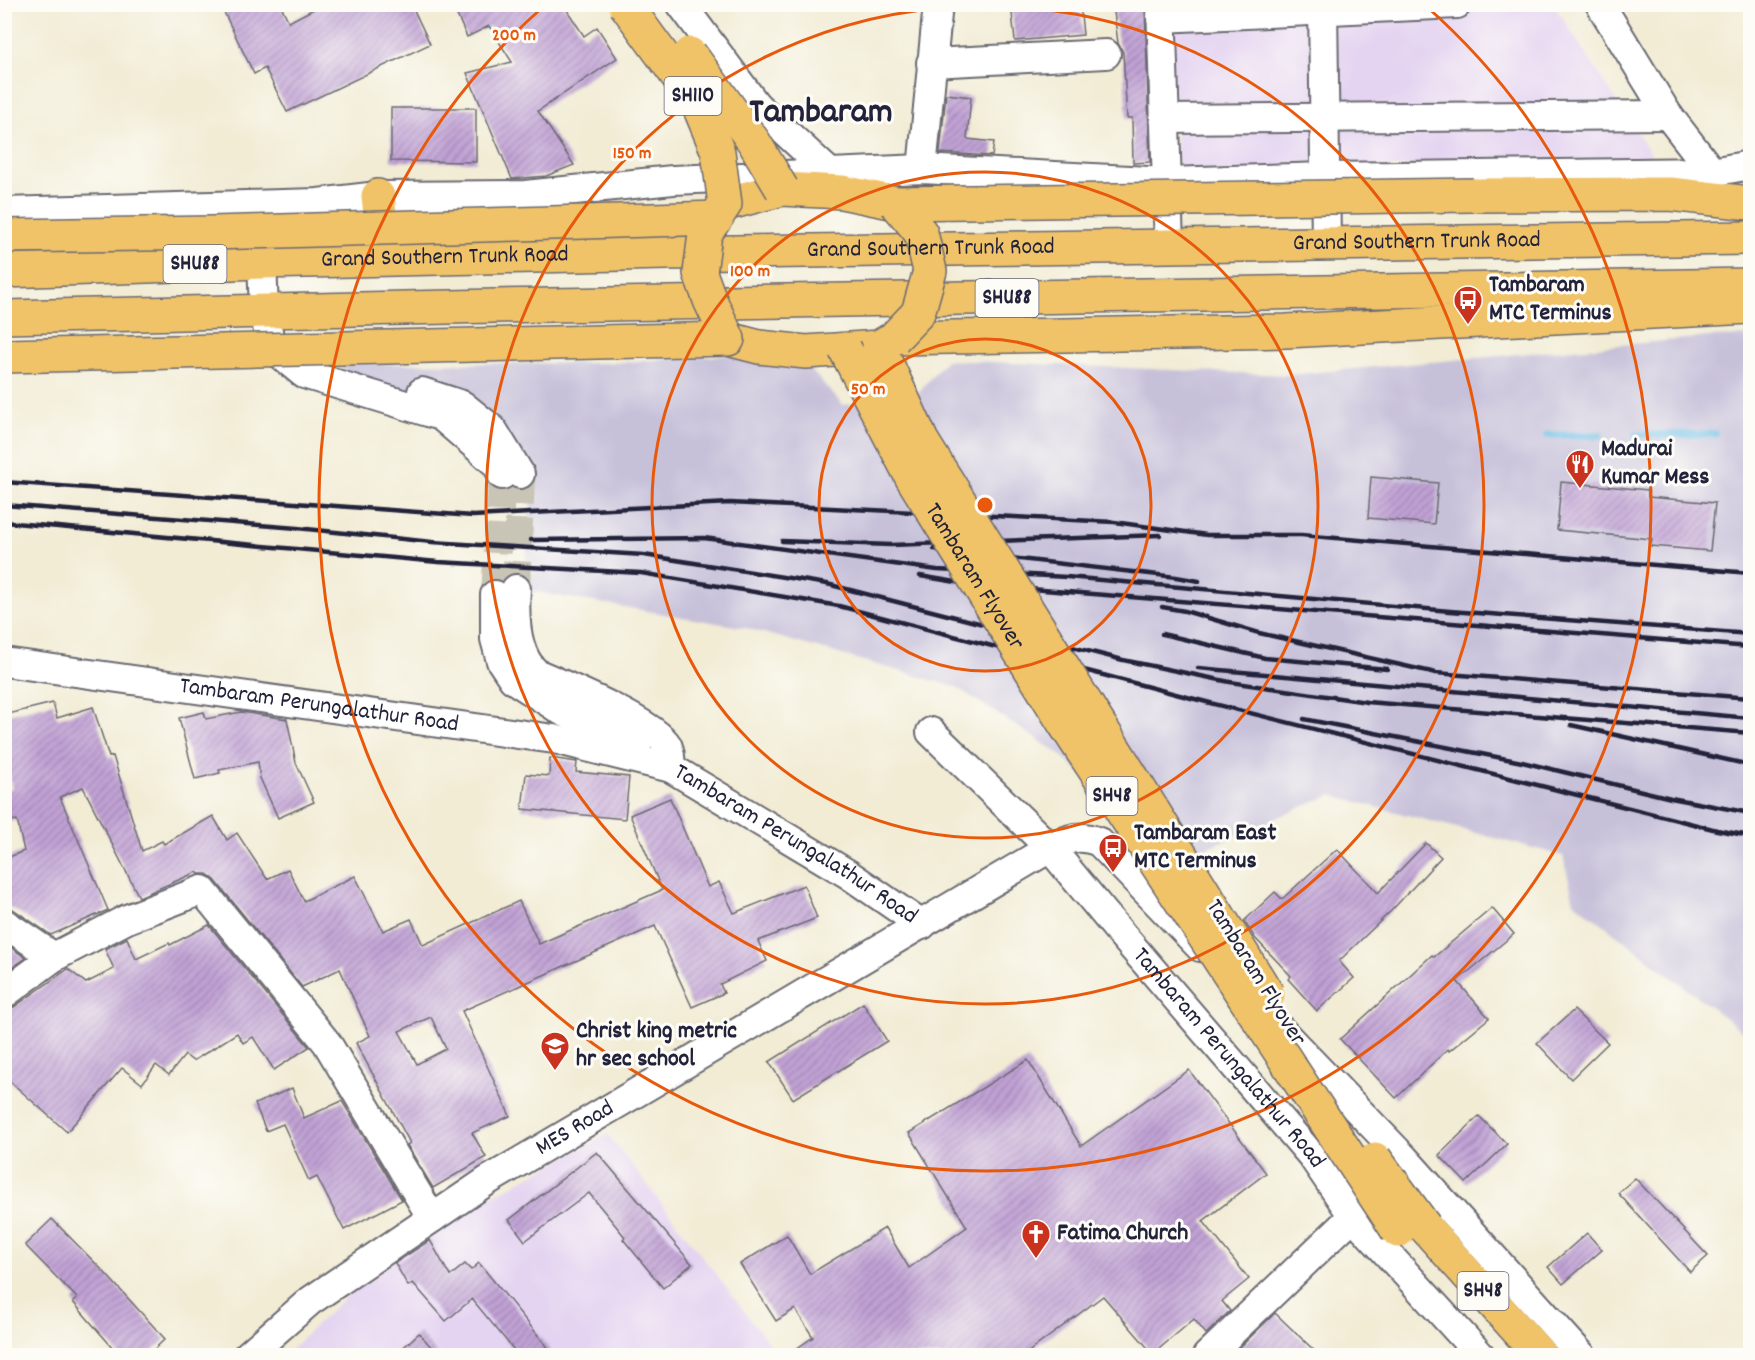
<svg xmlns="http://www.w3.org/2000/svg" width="1755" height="1360" viewBox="0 0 1755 1360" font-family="Dekko,sans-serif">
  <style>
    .built { fill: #e4d3f1 }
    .industrial { fill: #c6c0d9 }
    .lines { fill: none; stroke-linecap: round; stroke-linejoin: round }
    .stream { stroke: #68bee5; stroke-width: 7 }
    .building { fill: url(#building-hatch); fill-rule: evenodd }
    .minor-tunnel { stroke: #c8c4b6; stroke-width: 28; stroke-dasharray: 28 14; stroke-linecap: butt }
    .minor-casing { stroke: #6b6971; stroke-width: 32 }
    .major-casing { stroke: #6b6971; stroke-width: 36 }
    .minor { stroke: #fff; stroke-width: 28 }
    .major { stroke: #f0c369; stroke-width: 33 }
    .rail { stroke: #22223b; stroke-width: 4.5 }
    .major-bridge-casing { stroke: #6b6971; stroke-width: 36; stroke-linecap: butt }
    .major-bridge { stroke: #f0c369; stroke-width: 33 }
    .ring { fill: none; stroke: #e8590c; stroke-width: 3 }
    .labels { text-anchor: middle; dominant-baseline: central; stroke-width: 6; stroke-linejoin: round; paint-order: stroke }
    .shield { fill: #fdfcf7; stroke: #646373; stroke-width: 1.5 }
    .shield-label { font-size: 22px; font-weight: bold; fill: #22223b }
    .street-label { font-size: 24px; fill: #22223b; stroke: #fdfcf7 }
    .poi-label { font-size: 24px; font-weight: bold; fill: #22223b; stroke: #fdfcf7; text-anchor: start }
    .town-label { font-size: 36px; font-weight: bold; fill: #22223b; stroke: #fdfcf7 }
    .centre { fill: #e8590c; stroke: #fdfcf7; stroke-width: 3 }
    .ring-label { font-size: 18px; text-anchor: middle; font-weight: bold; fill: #e8590c; stroke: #fdfcf7; stroke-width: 6; stroke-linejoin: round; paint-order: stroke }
  </style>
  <defs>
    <pattern id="building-hatch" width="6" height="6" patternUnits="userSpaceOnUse" patternTransform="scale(1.5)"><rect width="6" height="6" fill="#c1a2d5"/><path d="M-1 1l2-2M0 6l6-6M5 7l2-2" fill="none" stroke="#9c84ae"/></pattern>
  </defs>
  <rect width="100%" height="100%" fill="#fdfcf7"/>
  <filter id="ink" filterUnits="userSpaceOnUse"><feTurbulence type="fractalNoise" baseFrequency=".0167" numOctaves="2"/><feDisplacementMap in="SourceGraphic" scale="12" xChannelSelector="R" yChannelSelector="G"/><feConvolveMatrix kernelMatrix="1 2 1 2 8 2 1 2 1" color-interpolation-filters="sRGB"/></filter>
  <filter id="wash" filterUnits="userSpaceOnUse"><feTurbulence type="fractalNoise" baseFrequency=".008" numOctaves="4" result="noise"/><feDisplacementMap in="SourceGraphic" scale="24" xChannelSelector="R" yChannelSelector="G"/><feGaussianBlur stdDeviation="1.35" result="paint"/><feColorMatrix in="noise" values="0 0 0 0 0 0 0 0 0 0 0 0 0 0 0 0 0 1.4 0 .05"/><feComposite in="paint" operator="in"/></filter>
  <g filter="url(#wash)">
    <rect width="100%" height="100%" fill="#f2ecd5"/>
    <g class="built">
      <polygon points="1169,5 1554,5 1655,160 1178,173"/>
      <polygon points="608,1134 778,1355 284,1356 362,1281 432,1232 487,1199"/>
    </g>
    <polygon class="industrial" points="1750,336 1750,1037 1574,902 1563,856 1331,795 1163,866 1107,797 1058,753 956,687 746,628 524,590 532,483 525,455 352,378 340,364 610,363 728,355 808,367 843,405 916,395 946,360 1285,375 1709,337"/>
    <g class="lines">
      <g class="stream">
        <polyline points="1547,435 1600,435"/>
        <polyline points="1636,435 1715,434"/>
      </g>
    </g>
    <g id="blocks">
      <g class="building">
        <polygon points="220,4 280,4 289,22 323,4 411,4 430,44 287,112 265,68 254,74"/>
        <polygon points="452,4 563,4 584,36 597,27 617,58 538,111 574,165 546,176 512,179 467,73 512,62 489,26 467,37"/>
        <polygon points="1011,4 1080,4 1083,35 1015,41"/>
        <polygon points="1113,4 1145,4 1150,162 1133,163 1132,118 1127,118 1123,52 1118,43"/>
        <polygon points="946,94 971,97 967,139 994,142 992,156 940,153"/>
        <polygon points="391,108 476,108 476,162 391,161"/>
        <polygon points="1371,477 1438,483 1434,524 1368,518"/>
        <polygon points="1561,482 1648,490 1648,497 1715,503 1710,551 1651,546 1652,539 1557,530"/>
        <path d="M53,703L57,718L93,707L109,757L113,756L142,851L162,841L164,844L213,816L227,840L237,833L267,879L288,869L304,901L355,876L383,931L411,919L423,945L519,901L539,944L662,890L630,815L670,798L708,887L719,882L734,913L804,885L817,918L758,941L767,961L720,984L724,993L692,1007L655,926L462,1011L510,1116L472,1133L486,1157L433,1188L407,1145L410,1143L356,1043L370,1036L340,969L302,987L215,880L207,874H199L197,872L139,897L83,787L60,797L108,910L51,935L13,909L4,907V859L24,851L17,820L4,822V790L12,789L4,758V715ZM431,1017L446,1049L417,1064L399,1031Z"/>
        <polygon points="204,712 206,719 241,712 287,719 296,763 314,802 278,818 260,778 258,762 219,770 220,773 195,779 179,718"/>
        <polygon points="550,758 577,762 576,772 629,777 625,819 522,809 526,774 549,776"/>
        <polygon points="1426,843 1441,857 1392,910 1339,961 1354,978 1317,1011 1288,979 1291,976 1255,938 1244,921 1275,892 1282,899 1337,849 1378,893"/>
        <polygon points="1492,908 1514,934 1457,981 1489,1018 1449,1051 1448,1049 1396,1098 1340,1039 1432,955 1434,957"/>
        <polygon points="209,925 309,1047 274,1070 253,1037 243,1043 237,1033 193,1061 185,1055 169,1075 156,1065 142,1084 122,1068 67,1132 4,1076 4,1010 14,1007 68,969 86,983 114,969 105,949 127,938 136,959 169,943 170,945"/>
        <polygon points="4,943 26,958 4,973"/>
        <polygon points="863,1003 887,1041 793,1099 769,1062"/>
        <polygon points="1574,1010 1608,1043 1571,1079 1537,1043"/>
        <polygon points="1028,1060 1081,1146 1189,1070 1266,1173 1203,1221 1249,1279 1222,1301 1230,1311 1206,1334 1194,1319 1153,1354 1103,1296 1023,1356 786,1356 813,1337 795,1309 776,1321 740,1264 787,1235 810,1274 885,1228 909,1268 967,1227 909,1133"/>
        <polygon points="292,1088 304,1118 342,1101 402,1200 344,1230 317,1177 309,1181 283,1124 266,1131 255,1104"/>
        <polygon points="1479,1116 1507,1144 1466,1183 1439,1155"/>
        <polygon points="597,1152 692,1264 663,1288 623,1239 625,1237 589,1193 525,1241 509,1220"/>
        <polygon points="1635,1178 1708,1256 1690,1272 1618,1193"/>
        <polygon points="52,1219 105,1273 165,1339 147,1356 120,1356 73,1302 77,1298 25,1245"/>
        <polygon points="1587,1233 1602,1250 1563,1284 1548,1267"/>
        <polygon points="430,1240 450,1276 465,1264 471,1270 479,1263 555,1356 519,1356 472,1299 446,1321 413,1283 408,1286 395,1263"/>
        <polygon points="1275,1313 1320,1356 1231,1356"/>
        <polygon points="419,1333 439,1356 394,1356"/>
      </g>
    </g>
  </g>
  <g filter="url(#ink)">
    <use href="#blocks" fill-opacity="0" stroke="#6b6971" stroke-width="1.5"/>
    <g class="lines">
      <g class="minor-tunnel">
        <polyline points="516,589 521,476"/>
        <polyline points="495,595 502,475"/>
      </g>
      <g class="minor-casing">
        <g id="minor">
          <polyline points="681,4 756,105 831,174"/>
          <polyline points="1161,4 1169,246"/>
          <polyline points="1323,4 1326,244"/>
          <polyline points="1600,4 1668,115 1712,172"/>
          <polyline points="1161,18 1457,4"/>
          <polyline points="931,63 1106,54"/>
          <polyline points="1164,119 1668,115"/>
          <polyline points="922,169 938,4"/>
          <polyline points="4,212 318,203 378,196 525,195 673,180 922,169 1167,182 1324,177 1712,172 1750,165"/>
          <polyline points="262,262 264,310 271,347 304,374 441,416 497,464 502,475"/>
          <polyline points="422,392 462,405 493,430 520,474"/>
          <path d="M516,589C514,617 515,653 536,673C564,685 654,722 667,745C671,751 670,761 671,768"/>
          <polyline points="495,595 495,639 501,661 513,679 562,711 634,746 637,749"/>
          <path id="s1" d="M4,662L554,739L671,768L848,874L922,925"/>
          <path id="s2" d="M931,732L1050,848L1123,936L1312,1156L1353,1216L1481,1356"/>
          <polyline points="4,923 54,957 4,994"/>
          <polyline points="54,957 127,919 202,890 327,1043 432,1218"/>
          <polyline points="1270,1019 1404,1158 1582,1356"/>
          <path id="s3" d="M247,1356L310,1301L487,1181L1050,848C1070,838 1078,834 1099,842L1200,947"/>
          <polyline points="1207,1356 1353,1216"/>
        </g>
      </g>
      <g class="major-casing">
        <g id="major">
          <polyline points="1473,195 1670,194 1750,203"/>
          <polyline points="378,196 385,257"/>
          <polyline points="725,204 782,189 842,192 896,203"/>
          <path id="s4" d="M4,271L262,262L667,253L1750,238"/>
          <path d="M4,317C586,301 1169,297 1750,285"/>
          <polyline points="728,339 759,347 806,352 879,347 894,338 1286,331 1750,307"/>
          <polyline points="1425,1227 1541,1356"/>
        </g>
      </g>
      <use href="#minor" class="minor"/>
      <use href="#major" class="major"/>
      <g class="rail">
        <polyline points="4,482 473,516 730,503 1114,522 1207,535 1301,535 1750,573"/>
        <polyline points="4,505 297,528 432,542 644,555 827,584 1123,660 1230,682 1367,702 1750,733"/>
        <polyline points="4,522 438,562 641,573 839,606 1214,704 1717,830 1750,836"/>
        <polyline points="531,540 704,538 937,570 1067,577 1450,611 1750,634"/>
        <polyline points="782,541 891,545 1160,535"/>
        <polyline points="934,549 1176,577 1199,581"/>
        <polyline points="920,576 968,584 1750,647"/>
        <polyline points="1162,607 1185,611 1259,633 1436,673 1750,698"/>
        <polyline points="1162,634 1265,658 1387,669"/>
        <polyline points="1198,668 1750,718"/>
        <polyline points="1304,719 1522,762 1671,798 1750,813"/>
        <polyline points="1571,725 1750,765"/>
      </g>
      <g class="major-bridge-casing">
        <g id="major-bridge">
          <polyline points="690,54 754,142 782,189"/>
          <polyline points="896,203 1473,195"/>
          <polyline points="4,236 211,233 717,218"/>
          <polyline points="894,338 918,313 930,271 921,233 896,203"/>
          <polyline points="879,347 922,441 1268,995"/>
          <path id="s5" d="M845,349L911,476L1064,723L1398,1231"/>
          <polyline points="4,356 728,339 710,300 700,273 705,234 725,204 718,152 698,104 625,4"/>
          <polyline points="1375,1159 1425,1227"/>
        </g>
      </g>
      <use href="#major-bridge" class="major-bridge"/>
    </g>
  </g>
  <g class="ring">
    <circle cx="985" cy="505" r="166"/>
    <circle cx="985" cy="505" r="333"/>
    <circle cx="985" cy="505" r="499"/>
    <path d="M1426 6A666 666 0 1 1 544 6"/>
  </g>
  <defs>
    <g id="bus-pin" transform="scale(1.5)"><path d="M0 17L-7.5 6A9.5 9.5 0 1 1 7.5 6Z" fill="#c8321e" stroke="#fdfcf7"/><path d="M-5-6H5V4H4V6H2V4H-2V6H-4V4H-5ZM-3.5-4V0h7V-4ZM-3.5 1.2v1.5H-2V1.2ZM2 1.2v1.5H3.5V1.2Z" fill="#fff"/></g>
    <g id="restaurant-pin" transform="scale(1.5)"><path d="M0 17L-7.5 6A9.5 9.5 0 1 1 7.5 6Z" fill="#c8321e" stroke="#fdfcf7"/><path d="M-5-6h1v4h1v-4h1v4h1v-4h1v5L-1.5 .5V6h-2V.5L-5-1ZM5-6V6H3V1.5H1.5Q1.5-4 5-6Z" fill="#fff"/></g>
    <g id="school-pin" transform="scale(1.5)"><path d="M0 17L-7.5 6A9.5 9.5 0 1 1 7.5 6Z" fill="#c8321e" stroke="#fdfcf7"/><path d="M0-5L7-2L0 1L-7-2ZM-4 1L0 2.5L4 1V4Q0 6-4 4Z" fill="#fff"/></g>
    <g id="church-pin" transform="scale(1.5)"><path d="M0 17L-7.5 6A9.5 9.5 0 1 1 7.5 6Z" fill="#c8321e" stroke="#fdfcf7"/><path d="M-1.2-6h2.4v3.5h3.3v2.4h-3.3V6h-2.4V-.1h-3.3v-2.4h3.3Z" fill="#fff"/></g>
  </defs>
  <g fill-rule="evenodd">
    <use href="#bus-pin" x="1468" y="300"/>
    <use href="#restaurant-pin" x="1580" y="464"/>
    <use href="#bus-pin" x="1113" y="848"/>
    <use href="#school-pin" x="555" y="1046"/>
    <use href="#church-pin" x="1036" y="1234"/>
  </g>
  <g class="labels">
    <g class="shield">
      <rect x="664.5" y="77" width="57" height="38" rx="4.5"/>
      <rect x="163.5" y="245" width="63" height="38" rx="4.5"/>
      <rect x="975.5" y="279" width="63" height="38" rx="4.5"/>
      <rect x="1086.5" y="777" width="51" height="38" rx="4.5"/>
      <rect x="1457.5" y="1272" width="51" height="38" rx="4.5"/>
    </g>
    <g class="shield-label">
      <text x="693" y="96">SH110</text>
      <text x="195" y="264">SHU88</text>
      <text x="1007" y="298">SHU88</text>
      <text x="1112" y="796">SH48</text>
      <text x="1483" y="1291">SH48</text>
    </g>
    <g class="street-label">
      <text stroke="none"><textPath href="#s4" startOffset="1413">Grand Southern Trunk Road</textPath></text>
      <text stroke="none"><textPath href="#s4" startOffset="927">Grand Southern Trunk Road</textPath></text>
      <text stroke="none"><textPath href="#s4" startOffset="441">Grand Southern Trunk Road</textPath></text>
      <text stroke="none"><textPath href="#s5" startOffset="262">Tambaram Flyover</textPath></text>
      <text stroke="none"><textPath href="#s1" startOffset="318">Tambaram Perungalathur Road</textPath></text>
      <text stroke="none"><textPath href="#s1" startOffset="822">Tambaram Perungalathur Road</textPath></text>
      <text transform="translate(1255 973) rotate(58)">Tambaram Flyover</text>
      <text stroke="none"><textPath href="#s2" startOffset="442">Tambaram Perungalathur Road</textPath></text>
      <text stroke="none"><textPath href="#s3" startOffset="400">MES Road</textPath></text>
    </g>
    <g class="poi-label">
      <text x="1489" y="286">Tambaram<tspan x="1489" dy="28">MTC Terminus</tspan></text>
      <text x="1601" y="450">Madurai<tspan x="1601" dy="28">Kumar Mess</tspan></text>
      <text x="1134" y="834">Tambaram East<tspan x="1134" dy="28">MTC Terminus</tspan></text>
      <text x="576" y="1032">Christ king metric<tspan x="576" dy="28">hr sec school</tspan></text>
      <text x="1057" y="1234">Fatima Church</text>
    </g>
    <g class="town-label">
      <text x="821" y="114">Tambaram</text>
    </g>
  </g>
  <circle cx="985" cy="505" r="9" class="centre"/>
  <g class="ring-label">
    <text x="514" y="40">200 m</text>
    <text x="632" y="158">150 m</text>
    <text x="750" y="276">100 m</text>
    <text x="868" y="394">50 m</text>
  </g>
  <rect width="1755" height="1360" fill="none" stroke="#fdfcf7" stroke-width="24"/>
</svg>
